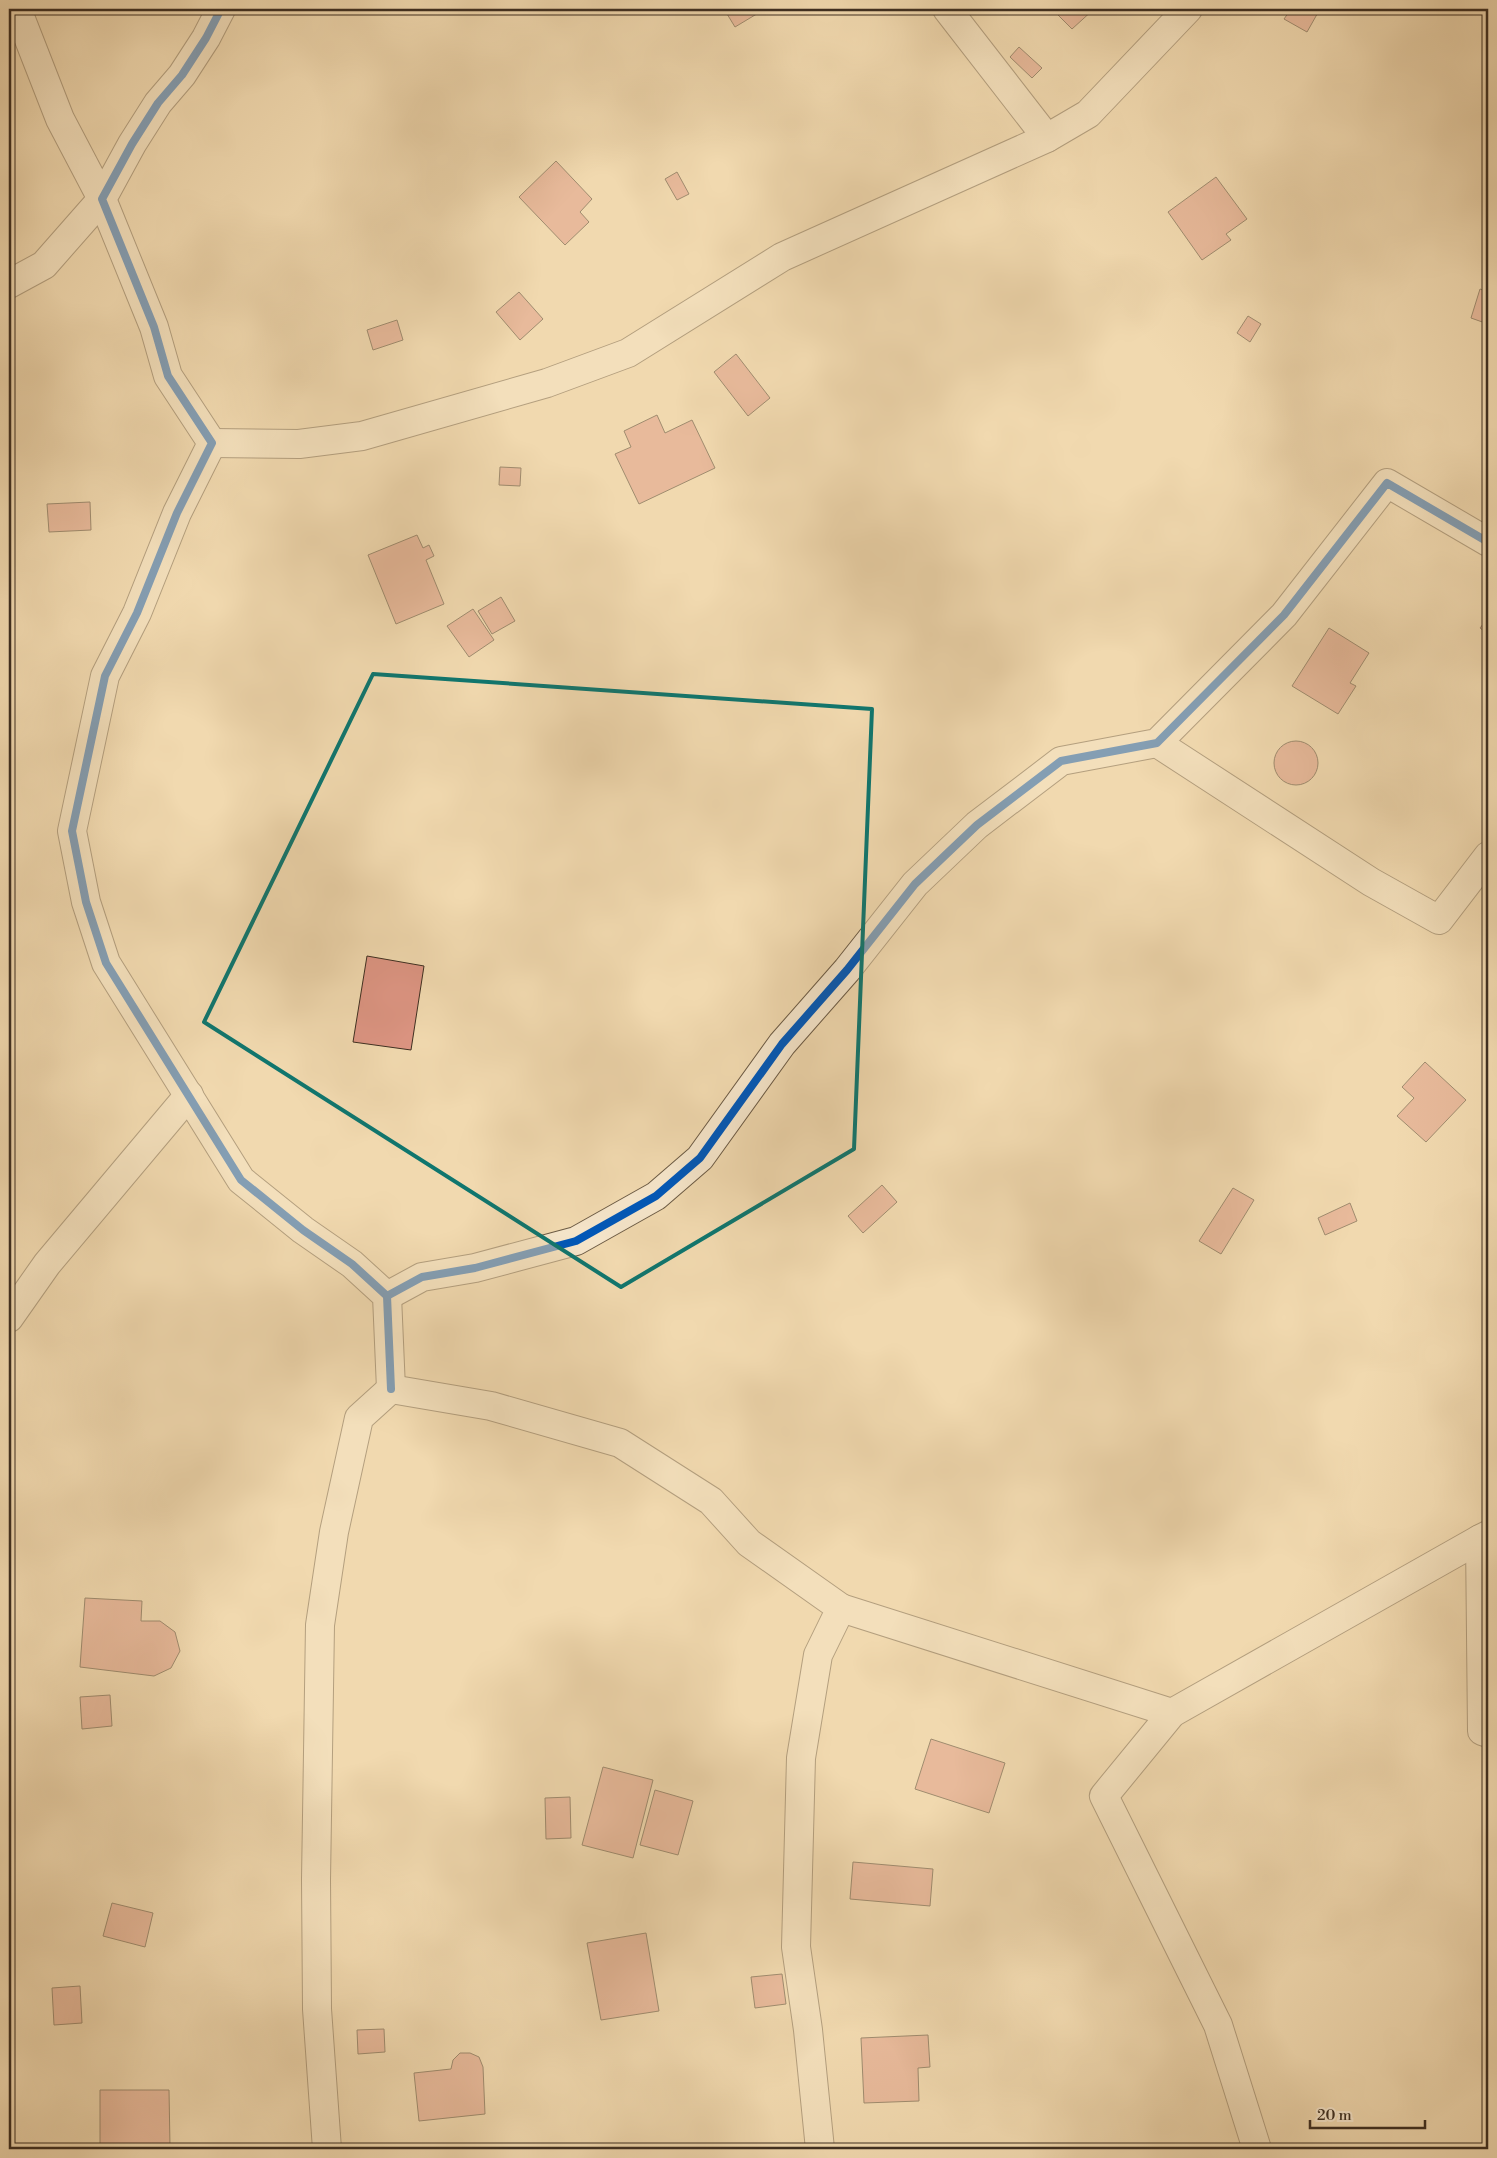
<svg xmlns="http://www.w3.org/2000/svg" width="1497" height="2158" viewBox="0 0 1497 2158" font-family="'Libre Bodoni',serif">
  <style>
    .building { fill: #dd9583; stroke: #3e2f21 }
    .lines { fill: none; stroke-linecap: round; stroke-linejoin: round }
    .minor-casing { stroke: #6b5a44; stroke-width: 30 }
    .minor { stroke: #f6e6cb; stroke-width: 28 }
    .cycleway-casing { stroke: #f6e6cb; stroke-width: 11 }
    .cycleway { stroke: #0057b8; stroke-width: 8 }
    .marked { fill: none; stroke: #0f766e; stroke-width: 4; stroke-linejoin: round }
  </style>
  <rect width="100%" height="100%" fill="#f1d9af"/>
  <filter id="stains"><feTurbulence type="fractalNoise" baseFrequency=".004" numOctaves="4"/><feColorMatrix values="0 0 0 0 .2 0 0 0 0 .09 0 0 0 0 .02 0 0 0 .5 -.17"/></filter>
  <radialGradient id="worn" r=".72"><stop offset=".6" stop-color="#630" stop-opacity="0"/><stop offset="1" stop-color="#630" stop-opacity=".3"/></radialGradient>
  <g class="building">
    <polygon points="724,9 765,9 735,27"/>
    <polygon points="1052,9 1094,9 1072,29"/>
    <polygon points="1291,9 1320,9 1307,32 1284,19"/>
    <polygon points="1019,47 1042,68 1032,78 1010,57"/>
    <polygon points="556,161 592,199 580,212 589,222 565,245 519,197"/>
    <polygon points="677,172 689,194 677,200 665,179"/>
    <polygon points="1216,177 1247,219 1226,234 1231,240 1202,260 1168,212"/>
    <polygon points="1480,289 1488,292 1488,324 1471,318"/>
    <polygon points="519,292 543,319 520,340 496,312"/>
    <polygon points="1248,316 1261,324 1250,342 1237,333"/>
    <polygon points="397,320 403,340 373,350 367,330"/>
    <polygon points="736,354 770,398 748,416 714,372"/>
    <polygon points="657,415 665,433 692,420 715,468 639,504 615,454 631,447 624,431"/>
    <polygon points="500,467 521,468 520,486 499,485"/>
    <polygon points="90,502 91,530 49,532 47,504"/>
    <polygon points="417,535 423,548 429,545 434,556 426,560 444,604 396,624 368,555"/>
    <polygon points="501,597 515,621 492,634 478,611"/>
    <polygon points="473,609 494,640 469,657 447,626"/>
    <polygon points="1488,618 1488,634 1480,628"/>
    <polygon points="1329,628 1369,653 1350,683 1356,686 1338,714 1292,686"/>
    <circle cx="1296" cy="763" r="22"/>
    <polygon points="367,956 424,966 411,1050 353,1042"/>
    <polygon points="1425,1062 1466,1100 1426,1142 1397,1116 1414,1098 1402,1087"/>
    <polygon points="882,1185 897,1202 863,1233 848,1216"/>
    <polygon points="1233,1188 1254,1200 1221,1254 1199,1241"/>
    <polygon points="1350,1203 1357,1221 1325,1235 1318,1218"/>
    <polygon points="85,1598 142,1601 141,1621 160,1621 175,1632 180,1651 171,1668 154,1676 80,1667"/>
    <polygon points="110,1695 112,1726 82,1729 80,1697"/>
    <polygon points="931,1739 1005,1763 989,1813 915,1789"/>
    <polygon points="603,1767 653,1780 633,1858 582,1845"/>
    <polygon points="655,1790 693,1801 678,1855 640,1845"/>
    <polygon points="570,1797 571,1838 546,1839 545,1798"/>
    <polygon points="853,1862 933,1869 930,1906 850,1899"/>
    <polygon points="112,1903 153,1913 145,1947 103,1936"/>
    <polygon points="646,1933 659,2011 601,2020 587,1943"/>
    <polygon points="782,1974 786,2004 755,2008 751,1977"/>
    <polygon points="80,1986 82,2023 54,2025 52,1988"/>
    <polygon points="384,2029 385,2052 358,2054 357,2030"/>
    <polygon points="928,2035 930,2067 918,2068 919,2101 864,2103 861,2038"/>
    <polygon points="460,2053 470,2053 479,2057 483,2067 485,2114 419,2121 414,2073 451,2069 453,2060"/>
    <polygon points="100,2090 169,2090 170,2147 100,2147"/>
  </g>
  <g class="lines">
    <g class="minor-casing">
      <g id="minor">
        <polyline points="221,9 206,38 182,75 158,103 132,144 102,199 154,327 168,376 212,443 177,513 137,613 105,676 72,831 86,902 106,963 241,1180 303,1230 352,1264 387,1296 391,1389"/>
        <polyline points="947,9 1047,138"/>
        <polyline points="9,284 44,265 102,199 60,119 17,9"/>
        <polyline points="212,443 299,444 362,436 547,383 628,353 782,257 1047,138 1088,114 1188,9"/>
        <polyline points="1157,743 1371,882 1439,920 1488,856"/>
        <polyline points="387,1296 422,1277 475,1268 576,1241 656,1196 700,1158 782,1044 847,970 915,884 977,825 1061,761 1157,743 1284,615 1387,483 1488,542"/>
        <polyline points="9,1318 47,1264 189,1095"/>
        <polyline points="391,1389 491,1406 620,1443 711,1501 749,1543 841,1608 818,1655 801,1758 796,1947 808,2030 820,2149"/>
        <polyline points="1488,1535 1480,1539 1482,1731 1488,1733"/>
        <polyline points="841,1608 1172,1713"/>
        <polyline points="327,2149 317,2009 316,1880 320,1625 334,1532 359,1418 391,1389"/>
        <polyline points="1257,2149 1218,2025 1104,1796 1172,1713 1480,1539"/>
      </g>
    </g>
    <use href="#minor" class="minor"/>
    <g class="cycleway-casing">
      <g id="cycleway">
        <polyline points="221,9 206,38 182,75 158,103 132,144 102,199 154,327 168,376 212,443 177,513 137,613 105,676 72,831 86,902 106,963 241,1180 303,1230 352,1264 387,1296 391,1389"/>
        <polyline points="387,1296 422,1277 475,1268 576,1241 656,1196 700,1158 782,1044 847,970 915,884 977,825 1061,761 1157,743 1284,615 1387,483 1488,542"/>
      </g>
    </g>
    <use href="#cycleway" class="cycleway"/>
  </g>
  <path d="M0 0H1497V2158H0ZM373,674L872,709L854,1149L621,1287L204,1022Z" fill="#f1d9af" fill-opacity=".55" fill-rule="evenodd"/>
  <path class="marked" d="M373,674L872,709L854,1149L621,1287L204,1022Z"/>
  <rect width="1497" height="2158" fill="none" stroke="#f1d9af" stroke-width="30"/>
  <rect x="10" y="10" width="1477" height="2138" fill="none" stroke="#3e2f21" stroke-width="2.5"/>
  <rect x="15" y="15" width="1467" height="2128" fill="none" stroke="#3e2f21"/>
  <path d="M1310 2120v8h115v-8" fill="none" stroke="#3e2f21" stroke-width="2.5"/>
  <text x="1317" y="2120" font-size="15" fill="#3e2f21" stroke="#f6e6cb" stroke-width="4" paint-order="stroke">20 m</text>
  <rect width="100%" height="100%" filter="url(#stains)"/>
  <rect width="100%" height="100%" fill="url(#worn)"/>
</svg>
